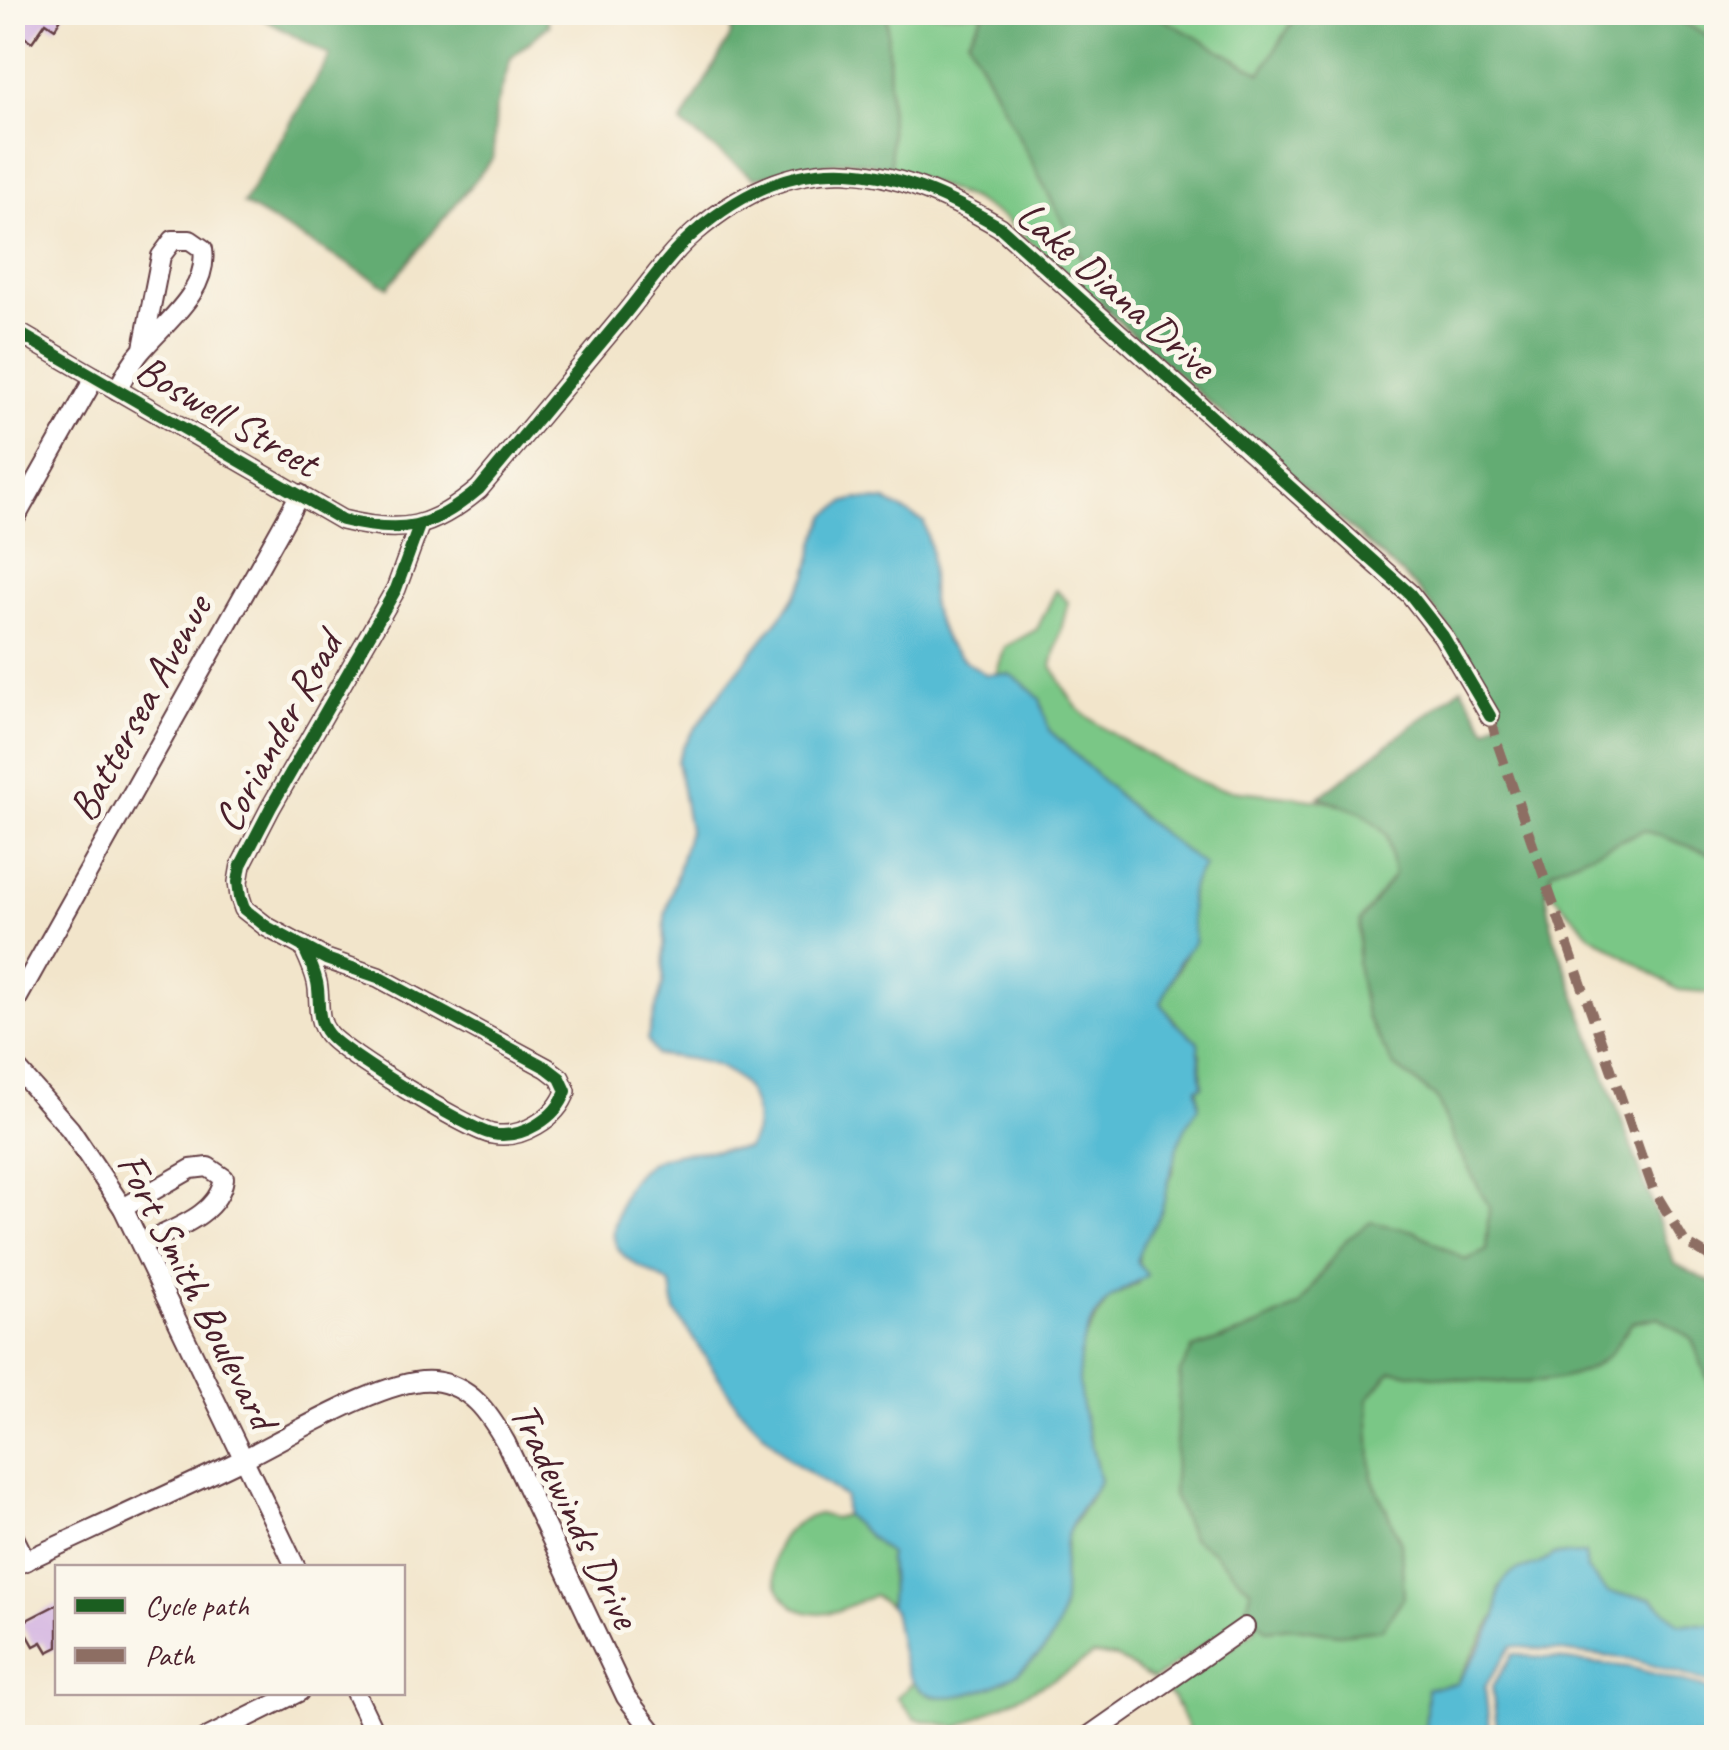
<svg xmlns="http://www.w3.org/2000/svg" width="1729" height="1750" viewBox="0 0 1729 1750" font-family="Caveat,sans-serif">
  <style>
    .green { fill: #7ac786; stroke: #627358; stroke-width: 2.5 }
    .forest { fill: #63ac73; stroke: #56664f; stroke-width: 2.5 }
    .water { fill: #56bcd4; stroke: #506e80; stroke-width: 2.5 }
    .building { fill: #d3b3e1 }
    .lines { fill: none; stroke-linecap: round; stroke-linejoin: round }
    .minor-casing { stroke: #633d43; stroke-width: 22 }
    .minor { stroke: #fff; stroke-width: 18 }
    .quiet { stroke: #8d6e63; stroke-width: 10; stroke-dasharray: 20 10; stroke-linecap: butt }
    .cycleway-casing { stroke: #fbf7ec; stroke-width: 19 }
    .cycleway { stroke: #1b5e20; stroke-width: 12 }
    .labels { text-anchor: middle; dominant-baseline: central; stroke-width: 10; stroke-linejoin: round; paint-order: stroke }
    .street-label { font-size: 42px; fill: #4a1f2b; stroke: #fbf7ec }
  </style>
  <rect width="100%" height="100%" fill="#fbf7ec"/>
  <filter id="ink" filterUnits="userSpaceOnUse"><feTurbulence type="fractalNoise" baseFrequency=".01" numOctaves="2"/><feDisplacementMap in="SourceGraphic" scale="20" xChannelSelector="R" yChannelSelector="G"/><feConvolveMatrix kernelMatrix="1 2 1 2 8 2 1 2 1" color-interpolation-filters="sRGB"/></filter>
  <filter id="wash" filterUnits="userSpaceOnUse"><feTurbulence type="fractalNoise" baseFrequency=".0048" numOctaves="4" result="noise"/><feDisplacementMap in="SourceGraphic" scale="40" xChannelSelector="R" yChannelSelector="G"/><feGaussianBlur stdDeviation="2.25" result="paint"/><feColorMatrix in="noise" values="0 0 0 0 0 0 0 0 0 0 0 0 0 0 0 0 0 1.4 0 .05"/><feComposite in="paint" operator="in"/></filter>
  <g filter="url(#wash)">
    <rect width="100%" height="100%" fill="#f2e5cb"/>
    <g class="green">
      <polygon points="887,13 984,13 968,39 1111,315 1005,219 971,199 891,167"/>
      <polygon points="1152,13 1298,13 1261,74"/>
      <polygon points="1666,13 1716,13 1716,41 1716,40"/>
      <path d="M1056,590L1068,602L1052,666C1060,679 1066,694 1076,706C1091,725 1190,781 1215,787C1258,798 1366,790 1388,837C1392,847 1392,864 1394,875L1360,921L1393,1065L1437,1098L1455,1144L1490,1207L1486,1252L1466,1260L1414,1231L1329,1262L1299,1306L1244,1332L1192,1349L1173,1495L1192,1538L1213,1552L1252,1590L1267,1630L1290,1627L1339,1634L1401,1543L1372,1478L1367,1399L1391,1371C1450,1376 1555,1400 1604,1359C1615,1350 1624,1333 1632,1322L1659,1317L1692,1339L1716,1401V1625L1679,1623L1651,1598L1608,1593L1587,1570L1542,1565L1499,1587L1498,1611L1456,1684L1428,1689L1425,1737L1221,1738L1216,1733L1192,1737L1174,1699L1167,1692L1256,1629L1248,1614L1153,1680L1117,1658L1093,1655L1066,1673L959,1727L915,1719L897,1697L914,1682L920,1690L934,1696L970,1693L1062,1613L1064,1559L1068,1532L1100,1481L1077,1388L1079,1356L1083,1340L1108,1299L1138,1283L1139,1248L1161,1212L1164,1190L1173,1172L1174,1152L1184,1124L1199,1107L1197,1088L1202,1086L1200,1054L1161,1003C1168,983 1186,958 1189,944C1195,916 1181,890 1203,866L1141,817L1048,730L1040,699L1009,674H996L1005,647L1037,629Z"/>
      <polygon points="1644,830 1716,856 1716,993 1679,990 1591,935 1545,886 1552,870"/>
      <path d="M818,1514L834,1518L845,1515L889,1554C888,1571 893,1591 889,1606L874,1596C856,1601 840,1613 821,1614C766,1615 751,1533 818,1514Z"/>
    </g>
    <g class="forest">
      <polygon points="253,13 546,13 549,25 511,58 496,109 493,158 388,287 243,204 330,56"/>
      <polygon points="734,13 887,13 891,167 847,161 754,178 681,124 730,37"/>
      <path d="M984,13H1152L1261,73L1298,13H1666L1716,41V856L1644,830L1552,870L1545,886L1553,933L1674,1263L1716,1285V1401L1692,1339L1659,1317L1632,1322C1623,1333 1615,1350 1604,1359C1555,1400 1450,1376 1391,1371L1368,1399L1372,1478L1401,1543L1404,1597L1382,1629L1339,1634L1290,1627L1267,1630L1247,1610L1251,1590L1213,1552L1192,1538L1173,1495L1180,1372L1193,1349L1244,1332L1299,1306L1346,1240L1371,1222L1414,1231L1466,1260L1486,1251L1489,1207L1455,1143L1437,1098L1393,1065L1366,1016L1357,964L1360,921L1394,875L1387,835L1363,813L1319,797L1462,687L1487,729L1502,717L1450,630L1416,587L1111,315L968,39Z"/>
    </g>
    <g class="water">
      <path d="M858,499L886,501L924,522L931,552V606L946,642L964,660L985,674H1009L1023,683L1040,699L1049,730L1141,817L1204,866C1181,888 1193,914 1194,942L1180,960L1161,1003L1175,1023L1198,1041L1202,1086L1197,1088L1199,1107C1173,1138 1173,1174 1161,1211C1155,1229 1140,1241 1137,1261L1147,1275C1135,1285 1118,1290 1107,1301C1057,1354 1086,1419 1100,1481C1089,1497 1074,1515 1068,1533C1060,1557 1066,1584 1062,1609C1056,1658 1000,1690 956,1696C900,1704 902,1651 893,1611L889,1606C893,1591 889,1571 889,1554L845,1515V1497L789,1459L739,1408L675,1311L671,1285C656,1272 632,1267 620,1251C610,1239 614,1228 617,1215C633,1141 688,1155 747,1148C756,1134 758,1121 753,1104C741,1062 694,1059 656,1055L647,1039L663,984L665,916L689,830L677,761L683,746L721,692L788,607L807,576L816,540L827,515L846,502Z"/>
      <path d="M1585,1554L1587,1570L1608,1593L1651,1598L1679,1623L1716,1625V1684L1630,1659L1512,1646L1485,1686L1490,1737H1425L1427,1688L1456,1684C1471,1663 1487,1640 1496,1616C1499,1606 1496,1594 1501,1585C1514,1563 1534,1572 1553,1555Z"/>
      <path d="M1513,1654L1629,1667L1704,1687C1722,1697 1717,1719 1716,1737H1498L1492,1687Z"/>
    </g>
    <g id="blocks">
      <g class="building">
        <polygon points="12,12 65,12 55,28 46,22 32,42 12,29"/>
        <polygon points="58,1604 58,1647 48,1652 42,1642 34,1646 21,1623"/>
      </g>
    </g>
  </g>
  <g filter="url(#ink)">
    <use href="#blocks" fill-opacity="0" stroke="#633d43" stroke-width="2.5"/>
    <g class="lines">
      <g class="minor-casing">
        <g id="minor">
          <path d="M12,329L342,520C402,535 432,529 479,489C526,432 573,376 620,320C644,292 666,257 694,233C799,143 889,162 1000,227L1410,594L1443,636L1490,716"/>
          <path d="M117,390C125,375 132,361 143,349C167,321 209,290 203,249L190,240H173L161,256L143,348"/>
          <polyline points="12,524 95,377"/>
          <path d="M303,946C308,957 314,969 317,982C321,1000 315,1018 328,1034C343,1053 468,1129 492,1134C521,1140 557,1118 566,1091L560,1078L547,1068L378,977L326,959L267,927L244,909L240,897L238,882L241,865L271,807L396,589L419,526"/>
          <polyline points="12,1008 300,494"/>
          <polyline points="12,1063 70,1129 123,1208 296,1568"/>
          <path d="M123,1208L191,1169L208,1167L224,1178C219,1216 172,1229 142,1244"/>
          <polyline points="12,1533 26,1561"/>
          <path d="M12,1567C89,1531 166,1496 243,1459C286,1438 388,1376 433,1381C471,1385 489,1413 506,1443L626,1697L658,1738"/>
          <polyline points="355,1692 377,1738"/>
          <polyline points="206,1738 299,1692"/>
          <polyline points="1086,1738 1245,1627"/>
        </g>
      </g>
      <use href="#minor" class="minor"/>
      <polyline class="quiet" points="1490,716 1498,745 1653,1189 1685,1242 1716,1261"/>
      <g class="cycleway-casing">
        <g id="cycleway">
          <path d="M12,329L342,520C402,535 432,529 479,489C526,432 573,376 620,320C644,292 666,257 694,233C799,143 889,162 1000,227L1410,594L1443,636L1490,716"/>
          <path d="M303,946C308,957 314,969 317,982C321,1000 315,1018 328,1034C343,1053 468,1129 492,1134C521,1140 557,1118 566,1091L560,1078L547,1068L378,977L326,959L267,927L244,909L240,897L238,882L241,865L271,807L396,589L419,526"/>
        </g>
      </g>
      <use href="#cycleway" class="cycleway"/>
    </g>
  </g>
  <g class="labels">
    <g class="street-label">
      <text transform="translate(1116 290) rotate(41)">Lake Diana Drive</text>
      <text transform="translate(227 416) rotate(30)">Boswell Street</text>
      <text transform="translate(140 708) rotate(-61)">Battersea Avenue</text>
      <text transform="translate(278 732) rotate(-61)">Coriander Road</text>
      <text transform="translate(197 1291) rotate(63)">Fort Smith Boulevard</text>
      <text transform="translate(575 1515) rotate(64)">Tradewinds Drive</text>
    </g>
  </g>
  <rect width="1729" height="1750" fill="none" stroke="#fbf7ec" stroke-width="50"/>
  <rect x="55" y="1565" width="350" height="130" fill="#fbf7ec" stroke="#b4a19f" stroke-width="2.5"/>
  <rect x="75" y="1598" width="50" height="15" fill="#1b5e20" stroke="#b4a19f" stroke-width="2.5"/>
  <text x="145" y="1615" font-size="30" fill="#4a1f2b">Cycle path</text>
  <rect x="75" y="1648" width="50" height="15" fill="#8d6e63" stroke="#b4a19f" stroke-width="2.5"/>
  <text x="145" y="1665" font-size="30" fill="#4a1f2b">Path</text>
</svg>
